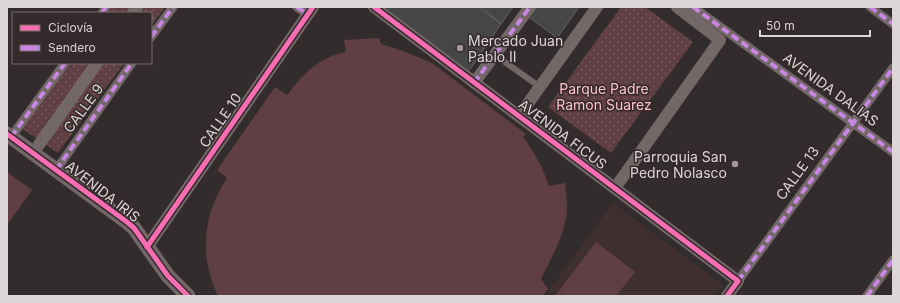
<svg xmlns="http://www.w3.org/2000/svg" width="900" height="303" viewBox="0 0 900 303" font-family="Inter,sans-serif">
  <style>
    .built { fill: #3f2f30 }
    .park { fill: url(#park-dots) }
    .pitch { fill: #5f3f43 }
    .building { fill: #474647; stroke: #646464 }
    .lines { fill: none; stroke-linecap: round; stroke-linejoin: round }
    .service { stroke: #736768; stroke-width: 6 }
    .pedestrian { stroke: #736768; stroke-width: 9 }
    .minor { stroke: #736768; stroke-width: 12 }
    .tertiary { stroke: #736768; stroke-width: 15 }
    .quiet { stroke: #c787e3; stroke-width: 4; stroke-dasharray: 8 4; stroke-linecap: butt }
    .cycleway-casing { stroke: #342a2b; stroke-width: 8 }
    .cycleway { stroke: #f96db3; stroke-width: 5 }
    .poi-dot { fill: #a19a9b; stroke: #342a2b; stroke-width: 1.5 }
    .labels { text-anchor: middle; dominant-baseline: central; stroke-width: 3; stroke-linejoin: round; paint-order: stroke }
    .poi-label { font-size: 14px; fill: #ddd6d6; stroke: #342a2b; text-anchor: start }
    .park-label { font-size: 14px; fill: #fdc2c7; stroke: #342a2b }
    .street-label { font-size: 14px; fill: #ddd6d6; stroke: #342a2b }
  </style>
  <defs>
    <pattern id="park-dots" width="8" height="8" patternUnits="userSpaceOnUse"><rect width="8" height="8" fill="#5f3f43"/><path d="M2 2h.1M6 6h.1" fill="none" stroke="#765a5d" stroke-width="1.8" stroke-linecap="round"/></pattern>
  </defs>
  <rect width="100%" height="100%" fill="#322c2d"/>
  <polygon class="built" points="613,203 723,285 715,296 545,296"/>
  <g class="park">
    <polygon points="109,7 165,7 151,26 151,13 105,13"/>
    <polygon points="621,7 645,7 693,42 611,153 548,107"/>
    <polygon points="69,63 124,63 58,153 21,128"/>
  </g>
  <g class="pitch">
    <path d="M379,38L381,44L406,52L432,63L526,134L523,137C535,153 543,168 549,186L565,183C566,191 567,198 567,205C567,232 552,256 541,279L548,289L543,296H218C199,257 203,214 227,178L217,170L275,87L287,95C305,73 317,58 346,52L344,40Z"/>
    <polygon points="7,172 32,190 7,225"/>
    <polygon points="596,242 635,272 616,296 555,296"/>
  </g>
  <g class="building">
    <polygon points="382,7 479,7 501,24 468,72"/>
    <polygon points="482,7 513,7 501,24"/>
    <polygon points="530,7 579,7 557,38 525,14"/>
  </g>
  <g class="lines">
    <polyline class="service" points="495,55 540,87"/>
    <g class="pedestrian">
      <polyline points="297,7 307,14"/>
      <polyline points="693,7 893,152"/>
      <polyline points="870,7 893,24"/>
      <polyline points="102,13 106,7"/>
      <polyline points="151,37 173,7"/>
      <polyline points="11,137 65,63"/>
      <polyline points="56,170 132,63"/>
      <polyline points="738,281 893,68"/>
      <polyline points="867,296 893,260"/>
    </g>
    <g class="minor">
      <polyline points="374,7 738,281 727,296"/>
      <polyline points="133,13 137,7"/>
      <polyline points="474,83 530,7"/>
      <polyline points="519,116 597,7"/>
      <polyline points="33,153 97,63"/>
      <polyline points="615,188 720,40 677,7"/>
      <polyline points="147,247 313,7"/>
    </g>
    <polyline class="tertiary" points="7,134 127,222 134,228 168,276 188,296"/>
    <g class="quiet">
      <polyline points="297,7 307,14"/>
      <polyline points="693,7 893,152"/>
      <polyline points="870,7 893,24"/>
      <polyline points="102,13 106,7"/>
      <polyline points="151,37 173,7"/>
      <polyline points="474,83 530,7"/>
      <polyline points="11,137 65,63"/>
      <polyline points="56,170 132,63"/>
      <polyline points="738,281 893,68"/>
      <polyline points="867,296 893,260"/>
    </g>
    <g class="cycleway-casing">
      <g id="cycleway">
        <polyline points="374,7 738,281 727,296"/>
        <polyline points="7,134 127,222 134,228 168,276 188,296"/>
        <polyline points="147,247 313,7"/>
      </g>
    </g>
    <use href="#cycleway" class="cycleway"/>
  </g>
  <g class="poi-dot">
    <circle cx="460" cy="48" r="4"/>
    <circle cx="735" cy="164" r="4"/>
  </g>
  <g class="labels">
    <g class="poi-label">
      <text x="468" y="40">Mercado Juan<tspan x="468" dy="16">Pablo II</tspan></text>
      <text x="727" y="156" text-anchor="end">Parroquia San<tspan x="727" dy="16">Pedro Nolasco</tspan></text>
    </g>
    <g class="park-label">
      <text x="604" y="88">Parque Padre<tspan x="604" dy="16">Ramon Suarez</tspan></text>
    </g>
    <g class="street-label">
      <text transform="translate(831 89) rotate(36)">AVENIDA DALIAS</text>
      <text transform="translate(83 108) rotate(-54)">CALLE 9</text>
      <text transform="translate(220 120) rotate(-55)">CALLE 10</text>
      <text transform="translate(563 134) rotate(37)">AVENIDA FICUS</text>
      <text transform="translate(797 173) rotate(-54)">CALLE 13</text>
      <text transform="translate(103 191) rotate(38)">AVENIDA IRIS</text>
    </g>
  </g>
  <rect width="900" height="303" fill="none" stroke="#ddd6d6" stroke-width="16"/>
  <rect x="12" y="12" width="140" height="52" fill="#342a2b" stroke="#786f6f"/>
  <rect x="20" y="25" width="20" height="6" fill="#f96db3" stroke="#786f6f"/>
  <text x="48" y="32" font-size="12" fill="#ddd6d6">Ciclovía</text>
  <rect x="20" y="45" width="20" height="6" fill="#c787e3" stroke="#786f6f"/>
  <text x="48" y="52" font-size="12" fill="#ddd6d6">Sendero</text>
  <path d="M760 30v6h110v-6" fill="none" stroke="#ddd6d6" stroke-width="2"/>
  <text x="766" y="30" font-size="12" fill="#ddd6d6" stroke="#342a2b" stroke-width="3" paint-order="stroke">50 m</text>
</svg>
